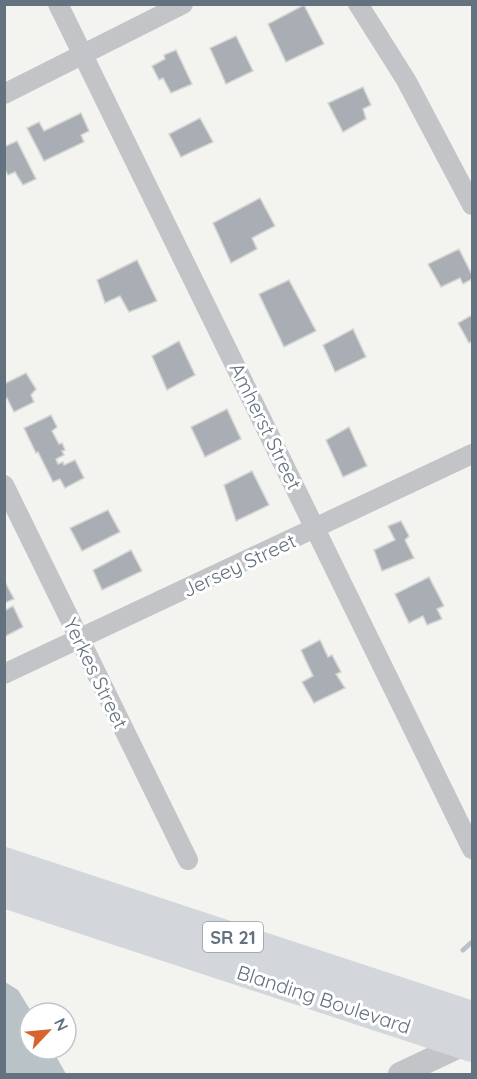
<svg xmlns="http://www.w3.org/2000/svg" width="477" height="1079" viewBox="0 0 477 1079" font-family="Quicksand,sans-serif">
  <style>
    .water { fill: #b9c2c7 }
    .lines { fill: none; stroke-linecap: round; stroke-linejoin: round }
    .stream { stroke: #b9c2c7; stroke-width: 5 }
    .building { fill: #a8aeb3; stroke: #d5d5d3; stroke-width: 1.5 }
    .minor { stroke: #c2c4c8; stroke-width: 20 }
    .tertiary { stroke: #c2c4c8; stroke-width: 24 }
    .primary { stroke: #d3d7db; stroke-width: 30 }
    .labels { text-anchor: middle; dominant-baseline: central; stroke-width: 6; stroke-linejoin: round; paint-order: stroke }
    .shield { fill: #fff; stroke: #929ca5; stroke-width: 1.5 }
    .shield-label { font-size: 18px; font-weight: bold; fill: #64717f }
    .street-label { font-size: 20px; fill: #64717f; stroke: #fff }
  </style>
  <rect width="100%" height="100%" fill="#f3f4f0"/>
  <polygon class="water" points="5,982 18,990 32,1013 30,1013 30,1049 52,1049 66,1074 5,1074"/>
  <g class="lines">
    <polyline class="stream" points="463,950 472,942"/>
  </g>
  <g class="building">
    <polygon points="304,5 324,44 286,62 268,24"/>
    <polygon points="236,36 253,71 226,84 210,48"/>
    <polygon points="176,50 192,84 171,93 163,78 159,80 152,66 165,59 164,55"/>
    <polygon points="363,87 371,105 363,109 366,119 343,132 328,103"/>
    <polygon points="81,113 89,131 81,135 84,142 44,161 27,128 39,122 44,131"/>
    <polygon points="200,118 213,142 181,157 169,134"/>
    <polygon points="17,141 36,179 23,185 15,172 8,175 4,168 4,142 6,146"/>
    <polygon points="260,198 275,226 252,238 257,249 231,263 213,223"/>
    <polygon points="459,249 472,275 472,279 463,284 460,278 441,287 428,264"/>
    <polygon points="137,260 157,301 129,312 120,296 105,303 97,280"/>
    <polygon points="289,280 316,331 284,347 259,294"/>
    <polygon points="472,315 472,341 469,343 458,323"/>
    <polygon points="353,329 366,357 335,372 323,345"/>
    <polygon points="179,341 195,375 167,390 152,356"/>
    <polygon points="26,373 36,389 31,395 34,402 14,412 7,398 4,400 4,384"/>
    <polygon points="227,409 241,439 205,457 191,427"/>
    <polygon points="51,415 57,427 52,431 59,444 62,443 65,450 62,451 64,455 56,459 58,464 63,462 64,465 75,460 84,478 65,488 60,479 53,482 38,452 36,453 24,428"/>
    <polygon points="349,427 367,466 343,477 326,440"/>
    <polygon points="252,471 269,505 236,521 224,485"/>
    <polygon points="108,510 120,532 82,551 70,528"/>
    <polygon points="401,521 409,536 405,540 414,558 382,571 374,550 395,540 388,526"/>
    <polygon points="131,550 142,571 102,590 93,570"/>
    <polygon points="429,577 444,606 437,609 442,619 427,625 423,616 409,623 395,594"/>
    <polygon points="4,580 14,599 4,603"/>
    <polygon points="13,606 23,627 4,637 4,611"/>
    <polygon points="320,640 328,657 332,655 341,672 336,674 345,688 314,703 302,682 313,676 301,650"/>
  </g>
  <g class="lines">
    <g class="minor">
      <polyline points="58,4 472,849"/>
      <polyline points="358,4 406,80 472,205"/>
      <polyline points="4,94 183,4"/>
      <polyline points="4,485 188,860"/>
      <polyline points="4,674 472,454"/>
    </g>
    <polyline class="tertiary" points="400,1074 472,1040"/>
    <g class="primary">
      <polyline points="4,862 472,1016"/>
      <polyline points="4,893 472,1047"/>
    </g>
  </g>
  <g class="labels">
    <rect class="shield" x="203" y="922" width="60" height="30" rx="4.5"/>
    <g class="shield-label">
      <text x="233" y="937">SR 21</text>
    </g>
    <g class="street-label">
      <text transform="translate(266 426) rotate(64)">Amherst Street</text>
      <text transform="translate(239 565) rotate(-25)">Jersey Street</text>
      <text transform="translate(96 673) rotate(64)">Yerkes Street</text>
      <text transform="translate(324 999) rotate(18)">Blanding Boulevard</text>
    </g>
  </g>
  <rect width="477" height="1079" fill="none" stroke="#64717f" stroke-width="12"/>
  <g transform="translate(48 1031) rotate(64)"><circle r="28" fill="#ffffff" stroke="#c1c6cc" stroke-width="1.5"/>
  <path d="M0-4.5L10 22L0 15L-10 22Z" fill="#d8642c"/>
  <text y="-9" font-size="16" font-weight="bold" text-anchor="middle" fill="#64717f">N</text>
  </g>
</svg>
